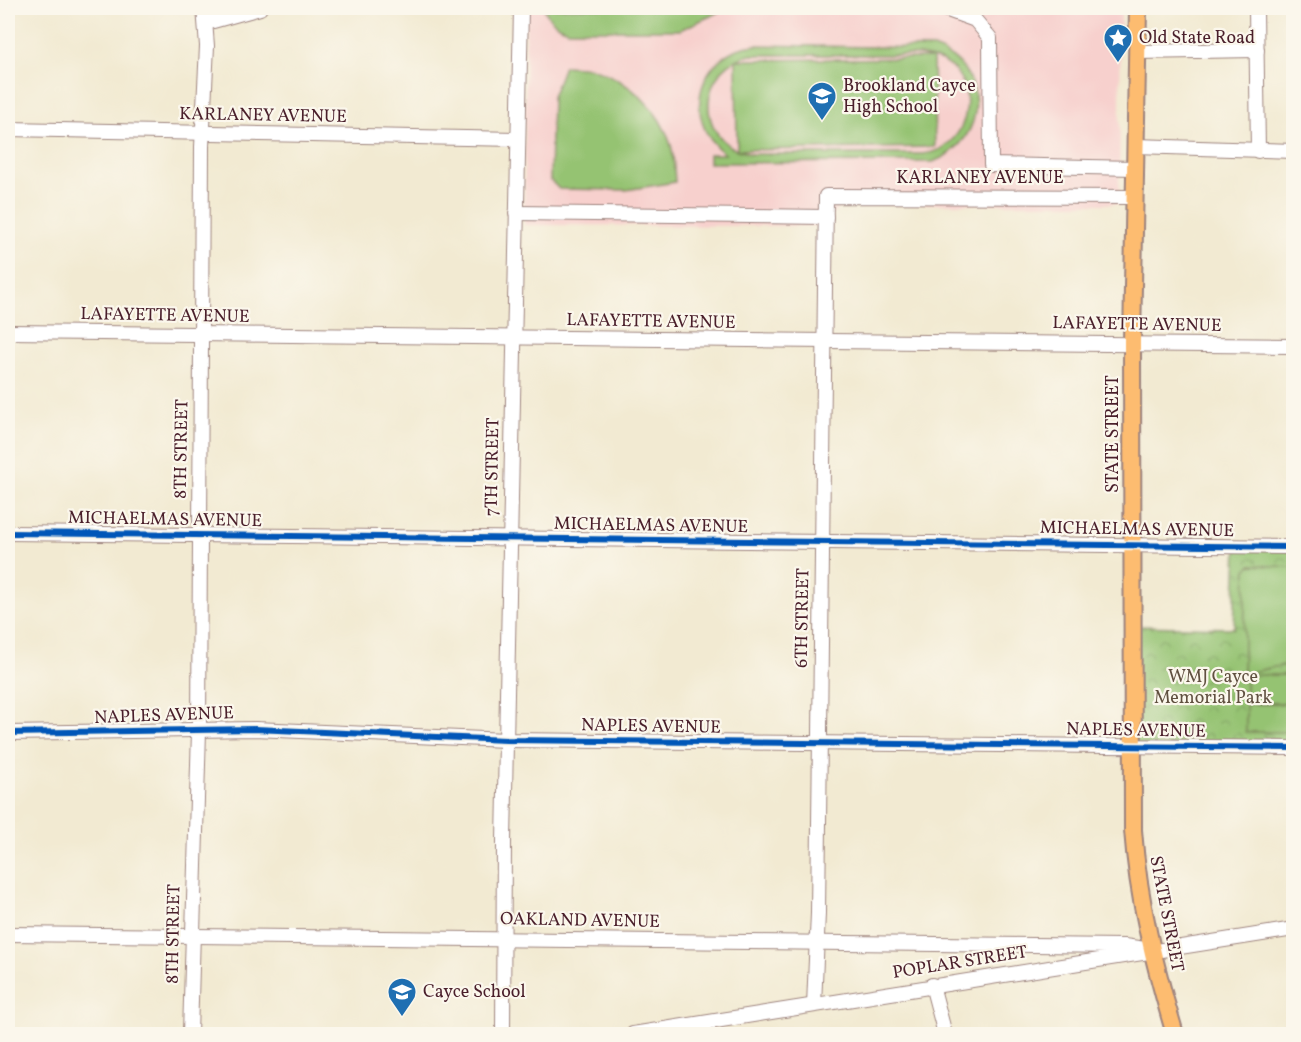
<svg xmlns="http://www.w3.org/2000/svg" width="1301" height="1042" viewBox="0 0 1301 1042" font-family="Vollkorn,serif">
  <style>
    .built { fill: #f7d0cd }
    .park { fill: url(#park-crowns); stroke: #70714e; stroke-width: 1.5 }
    .pitch { fill: #95c372; stroke: #70714e; stroke-width: 1.5; fill-rule: evenodd }
    .lines { fill: none; stroke-linecap: round; stroke-linejoin: round }
    .minor-casing { stroke: #9e847e; stroke-width: 16 }
    .major-casing { stroke: #9e847e; stroke-width: 20 }
    .minor { stroke: #fff; stroke-width: 14 }
    .major { stroke: #fdbc70; stroke-width: 16 }
    .cycleway-casing { stroke: #fbf7ec; stroke-width: 10 }
    .cycleway { stroke: #0057b8; stroke-width: 6 }
    .labels { text-anchor: middle; dominant-baseline: central; stroke-width: 4.5; stroke-linejoin: round; paint-order: stroke }
    .poi-label { font-size: 18px; fill: #4a1f2b; stroke: #fbf7ec; text-anchor: start }
    .street-label { font-size: 18px; fill: #4a1f2b; stroke: #fbf7ec }
    .park-label { font-size: 18px; fill: #605040; stroke: #fbf7ec }
  </style>
  <defs>
    <pattern id="park-crowns" width="20" height="18" patternUnits="userSpaceOnUse" patternTransform="scale(1.5)"><rect width="20" height="18" fill="#95c372"/><path d="M2 6a3 3 0 1 1 6 0M12 15a3 3 0 1 1 6 0" fill="none" stroke="#7c9e5e"/></pattern>
  </defs>
  <rect width="100%" height="100%" fill="#fbf7ec"/>
  <filter id="ink" filterUnits="userSpaceOnUse"><feTurbulence type="fractalNoise" baseFrequency=".0167" numOctaves="2"/><feDisplacementMap in="SourceGraphic" scale="12" xChannelSelector="R" yChannelSelector="G"/><feConvolveMatrix kernelMatrix="1 2 1 2 8 2 1 2 1" color-interpolation-filters="sRGB"/></filter>
  <filter id="wash" filterUnits="userSpaceOnUse"><feTurbulence type="fractalNoise" baseFrequency=".008" numOctaves="4" result="noise"/><feDisplacementMap in="SourceGraphic" scale="24" xChannelSelector="R" yChannelSelector="G"/><feGaussianBlur stdDeviation="1.35" result="paint"/><feColorMatrix in="noise" values="0 0 0 0 0 0 0 0 0 0 0 0 0 0 0 0 0 1.4 0 .05"/><feComposite in="paint" operator="in"/></filter>
  <g filter="url(#wash)">
    <rect width="100%" height="100%" fill="#f2ead2"/>
    <polygon class="built" points="526,8 1121,8 1119,204 844,204 817,226 524,225"/>
    <polygon class="park" points="1237,546 1293,547 1293,748 1131,745 1132,626 1234,628"/>
    <g class="pitch">
      <path d="M544,8H728L680,30H568C557,26 548,19 544,8Z"/>
      <path d="M756,45L933,48C991,67 989,141 933,162L709,163V154H725C679,120 699,49 756,45ZM752,55H919L933,58L736,60L737,150C692,128 704,62 752,55ZM933,58C985,71 973,151 922,154H751L738,150L935,147Z"/>
      <path d="M564,66C575,67 588,66 597,70C631,82 660,110 671,145C674,156 674,170 675,182L626,190L559,189L550,180L552,97Z"/>
      <polygon points="1251,565 1293,567 1293,663 1243,674 1246,570"/>
      <rect x="1246" y="675" width="47" height="28"/>
      <rect x="1246" y="704" width="47" height="28"/>
    </g>
  </g>
  <g filter="url(#ink)">
    <g class="lines">
      <g class="minor-casing">
        <g id="minor">
          <polyline points="942,8 975,20 990,38 991,165 1135,168"/>
          <polyline points="1256,8 1258,151"/>
          <polyline points="206,23 260,8"/>
          <polyline points="1137,52 1257,50"/>
          <polyline points="8,129 518,139"/>
          <polyline points="1135,146 1294,151"/>
          <polyline points="516,213 826,217"/>
          <polyline points="8,332 1294,346"/>
          <polyline points="8,533 1294,547"/>
          <polyline points="8,733 255,729 506,740 1294,748"/>
          <polyline points="8,934 1124,946 1152,950"/>
          <polyline points="932,985 945,1034"/>
          <polyline points="814,1005 818,913 826,196 1134,197"/>
          <polyline points="190,1034 199,731 202,147 207,46 204,8"/>
          <polyline points="503,1034 504,841 521,8"/>
          <polyline points="633,1034 1294,929"/>
        </g>
      </g>
      <g class="major-casing">
        <path id="major" d="M1138,8L1132,342L1133,830C1138,900 1155,967 1175,1034"/>
      </g>
      <use href="#minor" class="minor"/>
      <use href="#major" class="major"/>
      <g class="cycleway-casing">
        <g id="cycleway">
          <polyline points="8,533 1294,547"/>
          <polyline points="8,733 255,729 506,740 1294,748"/>
        </g>
      </g>
      <use href="#cycleway" class="cycleway"/>
    </g>
  </g>
  <defs>
    <g id="sight-pin" transform="scale(1.5)"><path d="M0 17L-7.5 6A9.5 9.5 0 1 1 7.5 6Z" fill="#1f6fb2" stroke="#fbf7ec"/><path d="M0-6L1.8-2.2L6-1.7L2.9 1.2L3.7 5.4L0 3.3L-3.7 5.4L-2.9 1.2L-6-1.7L-1.8-2.2Z" fill="#fff"/></g>
    <g id="school-pin" transform="scale(1.5)"><path d="M0 17L-7.5 6A9.5 9.5 0 1 1 7.5 6Z" fill="#1f6fb2" stroke="#fbf7ec"/><path d="M0-5L7-2L0 1L-7-2ZM-4 1L0 2.5L4 1V4Q0 6-4 4Z" fill="#fff"/></g>
  </defs>
  <g fill-rule="evenodd">
    <use href="#sight-pin" x="1118" y="38"/>
    <use href="#school-pin" x="822" y="96"/>
    <use href="#school-pin" x="402" y="992"/>
  </g>
  <g class="labels">
    <g class="poi-label">
      <text x="1139" y="38">Old State Road</text>
      <text x="843" y="86">Brookland Cayce<tspan x="843" dy="21">High School</tspan></text>
      <text x="423" y="992">Cayce School</text>
    </g>
    <g class="street-label">
      <text transform="translate(263 116) rotate(1)">KARLANEY AVENUE</text>
      <text x="980" y="178">KARLANEY AVENUE</text>
      <text transform="translate(165 316) rotate(1)">LAFAYETTE AVENUE</text>
      <text transform="translate(651 322) rotate(1)">LAFAYETTE AVENUE</text>
      <text transform="translate(1137 325) rotate(1)">LAFAYETTE AVENUE</text>
      <text transform="translate(1113 434) rotate(-90)">STATE STREET</text>
      <text transform="translate(182 449) rotate(-89)">8TH STREET</text>
      <text transform="translate(493 467) rotate(-89)">7TH STREET</text>
      <text transform="translate(165 520) rotate(1)">MICHAELMAS AVENUE</text>
      <text transform="translate(651 526) rotate(1)">MICHAELMAS AVENUE</text>
      <text transform="translate(1137 530) rotate(1)">MICHAELMAS AVENUE</text>
      <text transform="translate(803 618) rotate(-89)">6TH STREET</text>
      <text transform="translate(164 716) rotate(-2)">NAPLES AVENUE</text>
      <text transform="translate(651 727) rotate(1)">NAPLES AVENUE</text>
      <text transform="translate(1136 731) rotate(1)">NAPLES AVENUE</text>
      <text transform="translate(1166 914) rotate(79)">STATE STREET</text>
      <text transform="translate(580 921) rotate(1)">OAKLAND AVENUE</text>
      <text transform="translate(174 934) rotate(-89)">8TH STREET</text>
      <text transform="translate(960 963) rotate(-9)">POPLAR STREET</text>
    </g>
    <g class="park-label">
      <text x="1213" y="677">WMJ Cayce<tspan x="1213" dy="21">Memorial Park</tspan></text>
    </g>
  </g>
  <rect width="1301" height="1042" fill="none" stroke="#fbf7ec" stroke-width="30"/>
</svg>
